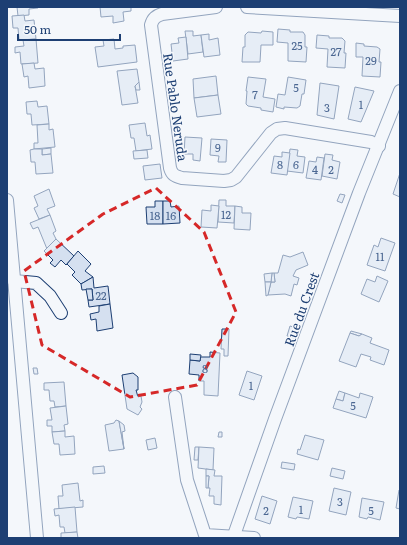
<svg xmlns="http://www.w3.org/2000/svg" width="407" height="545" viewBox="0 0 407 545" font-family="Literata,serif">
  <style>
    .building { fill: #d5e0f0; stroke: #1d3f73 }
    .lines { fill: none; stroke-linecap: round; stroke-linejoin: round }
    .street-casing { stroke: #1d3f73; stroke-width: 14 }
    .street { stroke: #f4f7fb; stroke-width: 12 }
    .marked { fill: none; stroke: #d62828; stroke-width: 3; stroke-dasharray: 8 5; stroke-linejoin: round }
    .labels { text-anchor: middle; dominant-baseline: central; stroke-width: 3; stroke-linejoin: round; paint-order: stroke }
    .number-label { font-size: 11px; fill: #4b6792 }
    .street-label { font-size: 13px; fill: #1d3f73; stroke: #f4f7fb }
  </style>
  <rect width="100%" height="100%" fill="#f4f7fb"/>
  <g class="building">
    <polygon points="17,7 38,7 38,8 29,9 29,15 18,16"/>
    <polygon points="100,7 131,7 131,11 123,12 124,21 113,23 113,16 101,17"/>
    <polygon points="24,15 25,21 34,20 36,39 19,40 18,28 13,28 12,16"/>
    <polygon points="278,29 290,30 290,32 303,32 305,35 305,47 307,47 306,62 288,61 288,43 277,42"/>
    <polygon points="185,31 193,31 193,36 201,35 203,52 188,54"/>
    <polygon points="262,31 273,32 273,45 261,45 260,62 242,62 243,47 245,47 245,35 248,32 261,33"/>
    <polygon points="209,34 209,40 218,38 220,55 204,57 201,35"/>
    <polygon points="317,35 329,36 329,38 342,38 345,41 344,53 346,53 345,68 327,67 328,49 316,48"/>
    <polygon points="186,37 188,59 173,61 171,44 179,43 178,38"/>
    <polygon points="36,39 38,63 21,64 20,52 15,53 15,47 24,46 23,40"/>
    <polygon points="114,39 115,49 123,48 123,46 135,45 137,62 98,67 95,47 104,46 103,40"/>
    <polygon points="356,43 364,44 364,46 377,47 380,49 379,62 381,62 380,77 362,76 363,57 356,57"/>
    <polygon points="34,63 35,69 44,68 45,86 29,88 28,76 24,77 22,64"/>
    <polygon points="137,69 139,82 135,86 138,103 122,105 117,71"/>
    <polygon points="216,76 218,95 194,98 193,79"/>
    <polygon points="248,77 266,79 263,97 275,99 273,112 261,110 261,108 248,106 246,104 247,91 246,91"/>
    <polygon points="288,77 306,80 304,94 302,94 300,106 297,108 284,107 284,109 276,107 278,94 285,95"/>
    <polygon points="139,82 140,90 136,90 135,86"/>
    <polygon points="320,83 339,86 334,119 317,115"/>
    <polygon points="355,87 374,91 361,122 348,119"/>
    <polygon points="218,95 221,114 197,117 194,98"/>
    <polygon points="37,101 38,107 47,106 49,124 32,125 31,114 27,114 26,102"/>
    <polygon points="145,123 147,136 150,135 152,149 136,151 134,138 131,138 129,125"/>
    <polygon points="49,124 49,130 53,129 55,147 34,149 34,143 38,143 37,125"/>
    <polygon points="185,137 202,138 200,161 193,160 193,154 184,154"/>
    <polygon points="211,139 227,140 226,162 218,162 219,156 210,155"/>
    <polygon points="51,148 51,154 42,155 42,149"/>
    <polygon points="34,149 42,149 42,155 51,154 53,173 36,174 35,162 31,162 30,150"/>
    <polygon points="290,149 298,150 297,156 305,157 303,173 287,171"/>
    <polygon points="147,150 148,158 134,159 133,151"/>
    <polygon points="282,152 290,153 287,175 271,173 274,156 282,157"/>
    <polygon points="325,154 333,155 332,160 340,162 337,179 322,176"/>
    <polygon points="317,157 324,158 321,180 306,178 309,161 316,162"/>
    <polygon points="160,164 162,178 145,180 143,166"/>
    <polygon points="400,173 400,197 393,194"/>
    <polygon points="49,189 55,206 47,209 50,215 39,219 34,208 38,206 34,196"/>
    <polygon points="340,194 345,195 342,203 337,201"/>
    <polygon points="219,200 226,200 226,206 235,206 234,223 218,222"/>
    <polygon points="155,201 163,201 163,224 147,224 146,207 155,207"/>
    <polygon points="163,201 170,201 171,207 179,206 180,223 163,224"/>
    <polygon points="211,205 219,206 217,228 201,227 202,210 211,211"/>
    <polygon points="235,206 242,207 242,213 251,213 250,230 234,229"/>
    <polygon points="50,215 56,231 53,233 56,239 47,249 38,227 33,229 30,223"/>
    <polygon points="381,238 395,243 385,271 367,265 374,245 378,247"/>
    <polygon points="56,239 74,256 66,265 61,260 55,267 50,263 53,260 44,251"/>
    <polygon points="78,251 91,264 85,271 93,277 81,284 72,275 75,272 67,264"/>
    <polygon points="303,252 308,265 296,270 293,276 299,278 297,285 294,284 291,296 285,294 268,295 271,282 275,282 274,273 278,273 283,255 290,257"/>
    <polygon points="272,273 274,273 275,282 271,282"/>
    <polygon points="272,273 271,282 265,282 264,274"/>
    <polygon points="377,276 388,281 379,302 361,294 367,279 375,282"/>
    <polygon points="93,277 94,288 108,286 110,304 89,307 88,300 93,300 92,289 82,290 81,284"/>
    <polygon points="265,282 271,282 268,295 266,296"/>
    <polygon points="86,289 92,289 93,300 88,300"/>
    <polygon points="110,304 113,328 97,331 96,319 91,320 90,314 99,312 99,306"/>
    <polygon points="290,326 297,328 294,338 287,336"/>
    <polygon points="222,329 229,329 228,356 224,356 224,349 221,349"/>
    <polygon points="351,331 362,334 359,336 350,333"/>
    <polygon points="350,333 359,336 362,334 372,338 370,343 389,350 384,365 370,360 371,357 361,354 356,367 339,361"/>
    <polygon points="210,352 220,353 218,396 204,395 204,381 199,381 199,375 189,374 190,360 200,361 200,357 210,357"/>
    <polygon points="190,354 201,355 200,361 190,360"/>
    <polygon points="33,368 37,368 38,374 34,374"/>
    <polygon points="247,371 262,376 254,400 239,395"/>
    <polygon points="133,373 138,377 138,390 136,390 138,397 141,396 142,402 140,407 142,409 138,415 127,409 122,375"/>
    <polygon points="64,382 66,406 55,407 54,401 50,401 49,390 44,390 44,383"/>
    <polygon points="339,391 345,393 343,401 336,399"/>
    <polygon points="345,393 359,398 360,393 373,397 366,418 333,408 336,399 343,401"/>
    <polygon points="66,406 68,424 64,425 65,431 52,432 52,426 47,426 47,420 52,420 50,408"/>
    <polygon points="116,420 119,421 124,449 109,451 105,425 114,423"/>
    <polygon points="119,421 124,425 125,431 122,432 124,449"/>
    <polygon points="65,431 65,437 74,436 75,454 60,455 59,444 54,444 52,432"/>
    <polygon points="219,432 222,432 222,437 218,437"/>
    <polygon points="305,435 324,440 318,460 297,454 298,449 300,450"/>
    <polygon points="155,438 157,448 148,450 146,440"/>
    <polygon points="195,447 199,447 198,460 194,460"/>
    <polygon points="199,447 214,448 213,470 198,468"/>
    <polygon points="282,462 295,464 294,470 281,468"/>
    <polygon points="104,466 105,473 93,474 93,467"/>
    <polygon points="332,468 345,471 343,479 330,476"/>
    <polygon points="206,469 215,470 214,476 222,476 221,505 214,504 214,496 209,496 210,488 208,488 209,476 206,476"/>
    <polygon points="206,476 209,476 208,488 206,488"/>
    <polygon points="78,483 80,501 83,500 83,507 59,509 58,496 63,496 62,485"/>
    <polygon points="334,488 351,492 346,515 329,511"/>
    <polygon points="399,490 400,490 400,509 396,508"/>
    <polygon points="262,496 277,501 270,524 255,519"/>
    <polygon points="293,497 313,501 309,519 297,517 296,519 288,517"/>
    <polygon points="362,498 384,502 380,520 368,517 367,519 359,517"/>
    <polygon points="75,507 77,532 65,533 64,527 60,527 59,515 55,516 54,509"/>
    <polygon points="77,532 78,538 61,538 61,533"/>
  </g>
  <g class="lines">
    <g class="street-casing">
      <g id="street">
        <path d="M216,7L162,14C156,16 153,18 151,25L170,168C172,175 175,176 182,178L224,181L231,180L236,177L271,133L277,129L285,128L371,142L379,146"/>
        <polyline points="247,7 400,16"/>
        <polyline points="7,200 37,538"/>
        <polyline points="14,281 36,283 50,296 61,313"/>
        <polyline points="175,397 187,480 205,535 254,538"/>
        <polyline points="233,538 275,419 359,193 400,91"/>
      </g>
    </g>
    <use href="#street" class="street"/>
  </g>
  <path d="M0 0H407V545H0ZM156,188L204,232L236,312L197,385L130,397L42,345L24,271L103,214Z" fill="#f4f7fb" fill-opacity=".55" fill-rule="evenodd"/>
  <path class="marked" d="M156,188L204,232L236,312L197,385L130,397L42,345L24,271L103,214Z"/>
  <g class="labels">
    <g class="number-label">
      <text x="297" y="45">25</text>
      <text x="336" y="51">27</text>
      <text x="371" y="60">29</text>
      <text x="296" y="87">5</text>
      <text x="255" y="94">7</text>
      <text x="361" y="104">1</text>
      <text x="327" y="107">3</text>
      <text x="218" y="147">9</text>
      <text x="280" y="164">8</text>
      <text x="296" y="164">6</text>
      <text x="315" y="169">4</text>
      <text x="331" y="169">2</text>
      <text x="226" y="214">12</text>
      <text x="155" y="215">18</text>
      <text x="171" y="215">16</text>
      <text x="380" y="256">11</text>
      <text x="101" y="295">22</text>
      <text x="205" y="368">8</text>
      <text x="251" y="385">1</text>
      <text x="353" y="405">5</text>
      <text x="340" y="501">3</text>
      <text x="301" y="509">1</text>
      <text x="266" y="510">2</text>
      <text x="371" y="510">5</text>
    </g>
    <g class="street-label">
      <text transform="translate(176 107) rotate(82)">Rue Pablo Neruda</text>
      <text transform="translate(301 309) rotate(-70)">Rue du Crest</text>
    </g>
  </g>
  <rect width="407" height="545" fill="none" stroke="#1d3f73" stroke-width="16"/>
  <path d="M18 34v6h102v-6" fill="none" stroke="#1d3f73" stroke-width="2"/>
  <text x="24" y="34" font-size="12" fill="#1d3f73" stroke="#f4f7fb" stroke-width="3" paint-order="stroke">50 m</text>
</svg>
